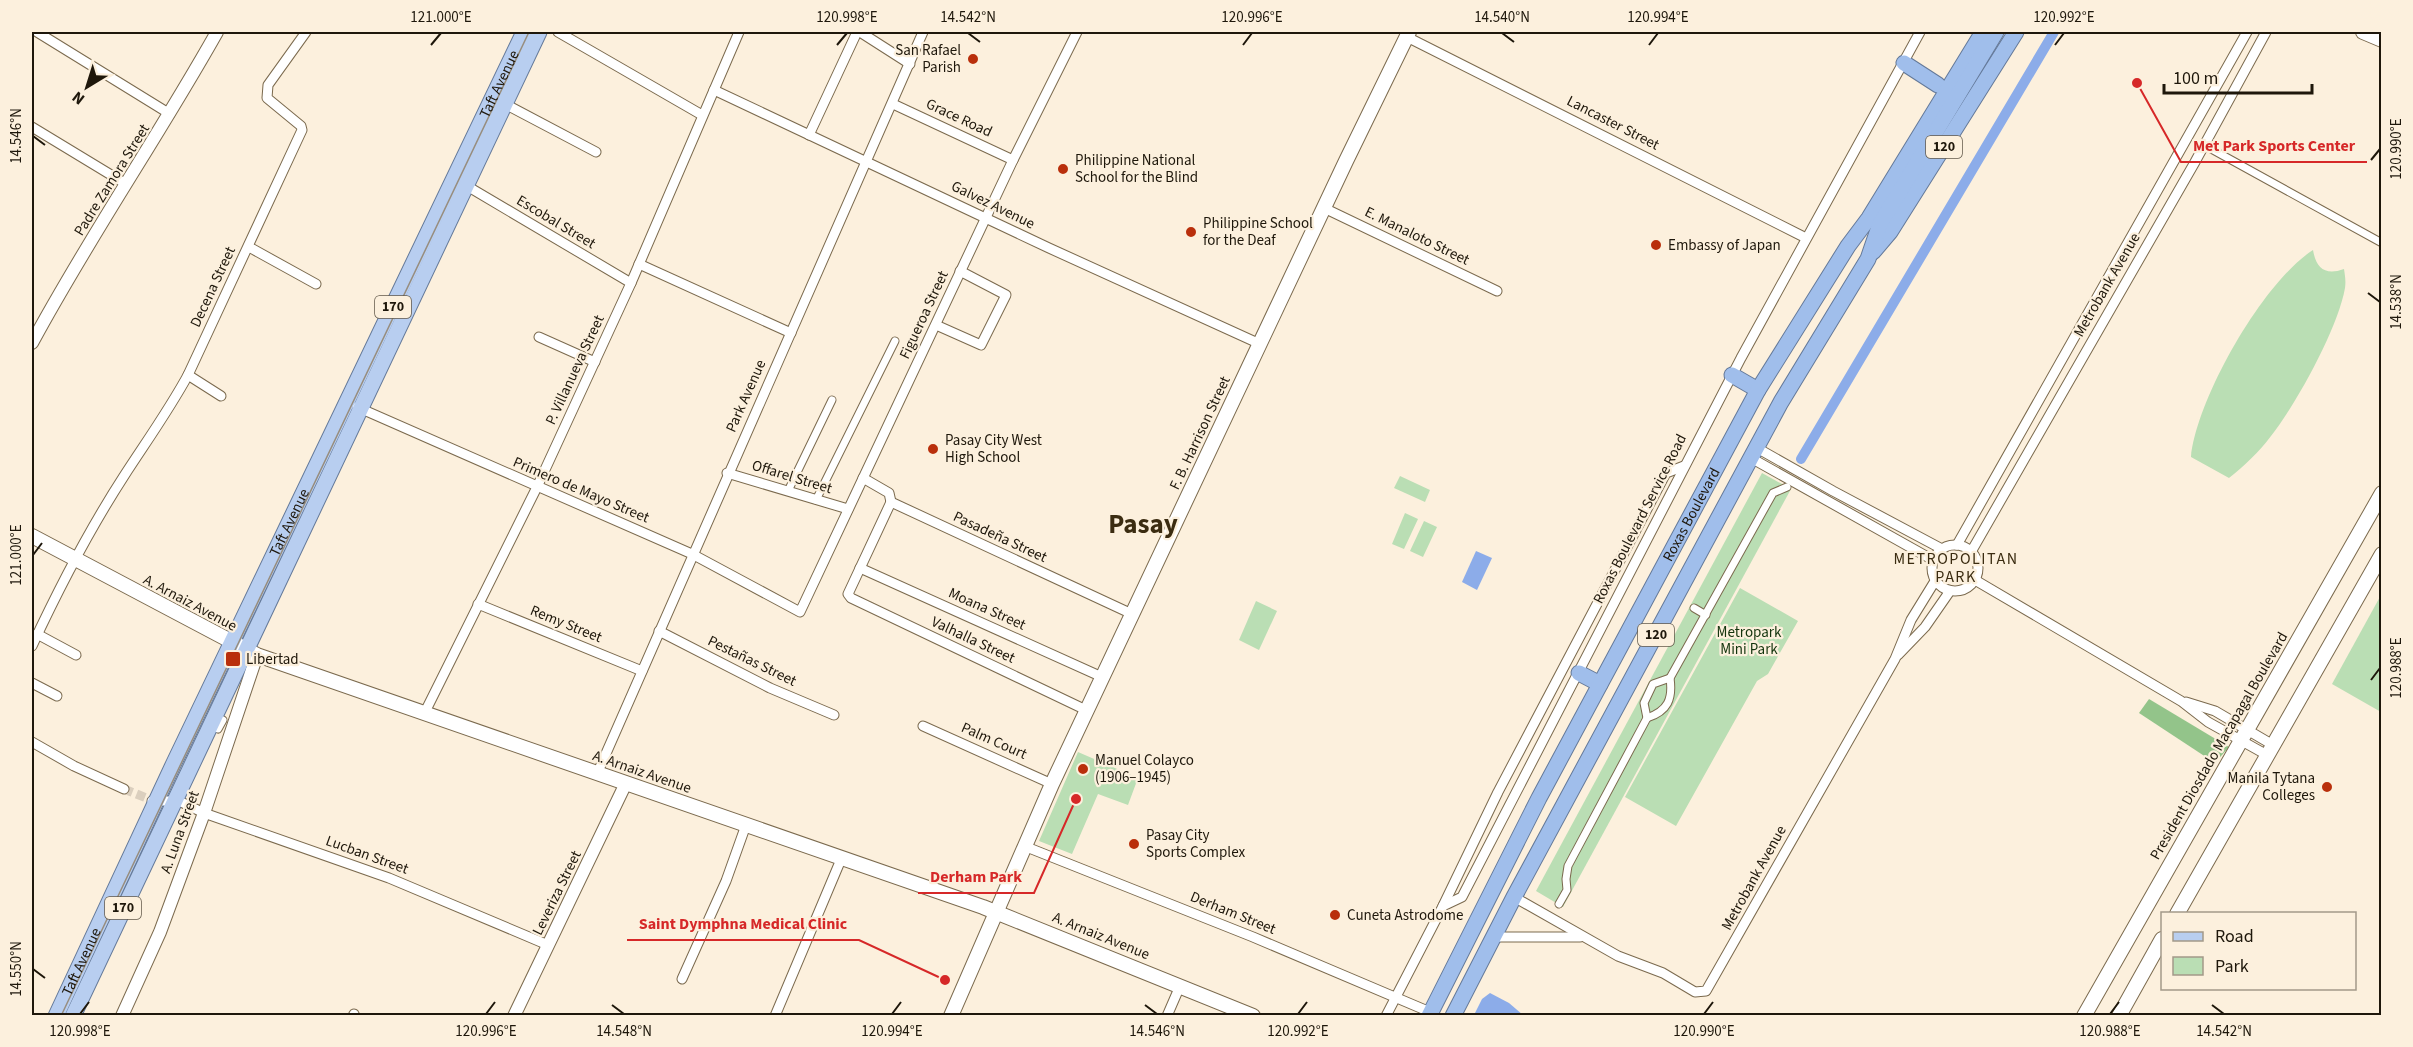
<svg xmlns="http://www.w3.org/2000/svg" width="2413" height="1047" viewBox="0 0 2413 1047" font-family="'Source Sans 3',sans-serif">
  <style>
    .green { fill: #badeb4 }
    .forest { fill: #93c48a }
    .water { fill: #8cace9 }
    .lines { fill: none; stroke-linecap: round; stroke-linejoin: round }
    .canal { stroke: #8cace9; stroke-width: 10 }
    .minor-tunnel { stroke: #dbcfbe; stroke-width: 9; stroke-dasharray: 9 4.5; stroke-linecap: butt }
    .pedestrian-casing { stroke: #7b6a4e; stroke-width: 9 }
    .minor-casing { stroke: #7b6a4e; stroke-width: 11 }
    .tertiary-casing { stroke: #7b6a4e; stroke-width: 14 }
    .secondary-casing { stroke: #7b6a4e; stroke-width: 16 }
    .primary-casing { stroke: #647999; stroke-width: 17 }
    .trunk-casing { stroke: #647999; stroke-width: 17 }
    .pedestrian { stroke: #fff; stroke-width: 7 }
    .minor { stroke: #fff; stroke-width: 9 }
    .tertiary { stroke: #fff; stroke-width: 12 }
    .secondary { stroke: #fff; stroke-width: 14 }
    .primary { stroke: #b8cef0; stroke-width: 15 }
    .trunk { stroke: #a0beeb; stroke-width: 15 }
    .tram { stroke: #978d7e; stroke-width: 1.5 }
    .ticks { fill: none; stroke: #1e170b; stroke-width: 2 }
    .poi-dot { fill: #b92f0b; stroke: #fcf0dd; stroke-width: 2 }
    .labels { text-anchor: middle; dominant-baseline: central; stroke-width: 4.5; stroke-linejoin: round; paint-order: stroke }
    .shield { fill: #fcf0dd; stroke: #61584a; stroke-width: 1.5 }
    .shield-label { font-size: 14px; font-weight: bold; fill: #1e170b }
    .poi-label { font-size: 15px; fill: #1e170b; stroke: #fcf0dd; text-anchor: start }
    .street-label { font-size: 15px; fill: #1e170b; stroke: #fcf0dd }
    .park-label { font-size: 15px; fill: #13340d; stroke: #fcf0dd }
    .neighbourhood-label { font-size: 16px; letter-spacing: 1.5px; fill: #3b2c11; stroke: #fcf0dd }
    .town-label { font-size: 27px; font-weight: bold; fill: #3b2c11; stroke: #fcf0dd }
    .leader { fill: none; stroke: #d62828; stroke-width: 2 }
    .callout-dot { fill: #d62828; stroke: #fcf0dd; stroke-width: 2 }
    .callout-label { font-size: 16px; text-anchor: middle; font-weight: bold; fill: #d62828; stroke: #fcf0dd; stroke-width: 4.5; stroke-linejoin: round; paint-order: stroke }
    .neatline { fill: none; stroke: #1e170b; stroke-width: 2 }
    .ticks-label { font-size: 15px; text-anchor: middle; fill: #1e170b }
  </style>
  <rect width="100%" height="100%" fill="#fcf0dd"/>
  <g class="green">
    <path d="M2313,250C2316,268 2325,276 2344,269C2345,276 2346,281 2345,288C2338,328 2297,403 2271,436C2259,452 2244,466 2229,478L2191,457C2197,398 2263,282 2313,250Z"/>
    <polygon points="1762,473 1791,489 1563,907 1536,891"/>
    <polygon points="1400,476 1430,490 1425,502 1394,488"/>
    <polygon points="1405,513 1418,519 1404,549 1392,544"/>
    <polygon points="1424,521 1437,527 1423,557 1410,551"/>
    <polygon points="1740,588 1798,621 1768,674 1757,681 1676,826 1625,797"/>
    <polygon points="2381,595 2381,712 2332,684"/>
    <polygon points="1256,601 1277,611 1259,650 1239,640"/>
    <polygon points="1078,752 1138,778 1128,805 1098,794 1072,854 1039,841"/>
  </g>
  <polygon class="forest" points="2149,699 2229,747 2215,763 2139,713"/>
  <g class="water">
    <polygon points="1476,551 1492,558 1477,590 1462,582"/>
    <polygon points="1490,993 1509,1003 1523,1015 1474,1015 1482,999"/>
  </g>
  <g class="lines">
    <polyline class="canal" points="1801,459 2054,32"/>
    <polyline class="minor-tunnel" points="124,789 149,799"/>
    <g class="pedestrian-casing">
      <g id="pedestrian">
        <polyline points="2204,145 2382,243"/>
        <polyline points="788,491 832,400"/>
        <polyline points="816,500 895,341"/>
        <polyline points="1694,608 1706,615"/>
        <path d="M1647,718C1668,711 1673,699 1670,678L1773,493L1787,487"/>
        <polyline points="209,725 218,729 223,720"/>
        <polyline points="1559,904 1567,890 1566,879 1568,866 1647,718 1644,703 1653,684 1670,678"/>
      </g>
    </g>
    <g class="minor-casing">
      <g id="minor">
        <polyline points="37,32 170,114"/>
        <polyline points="558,32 702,115"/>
        <polyline points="860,32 910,64"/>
        <polyline points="1407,37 1806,238"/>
        <polyline points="714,90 1049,248 1260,344"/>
        <polyline points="505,104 596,152"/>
        <polyline points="893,104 1013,160"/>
        <polyline points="32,127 126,184"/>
        <polyline points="809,135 857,32"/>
        <polyline points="467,186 631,283"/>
        <polyline points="1324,208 1497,291"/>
        <polyline points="249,247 316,284"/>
        <polyline points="639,264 791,333"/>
        <polyline points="936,325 981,345 1006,295 960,271"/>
        <polyline points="539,337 595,362"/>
        <polyline points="188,375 221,396"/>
        <polyline points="357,407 692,554 800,612 1013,160 1077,32"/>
        <polyline points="1757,448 1833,491 1942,549"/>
        <polyline points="1751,458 1933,560"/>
        <polyline points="727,473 848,509"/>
        <polyline points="863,478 889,493 891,502"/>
        <polyline points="891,502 848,594 851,598 1086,710"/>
        <polyline points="891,502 1132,614"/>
        <circle cx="1955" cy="568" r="23"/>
        <polyline points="1957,545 2247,32"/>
        <polyline points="1971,552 2195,162 2266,32"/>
        <polyline points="860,568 1102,677"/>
        <polyline points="1975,580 2181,701 2208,722 2267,755"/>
        <polyline points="478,604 642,671"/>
        <polyline points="659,631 770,688 834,715"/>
        <polyline points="37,634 76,655"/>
        <path d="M32,646C59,588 89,530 124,476C146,442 169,410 188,375L302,130L301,126L267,98L268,85L306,32"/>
        <polyline points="1898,655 1925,627 1950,591"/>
        <polyline points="32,683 57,696"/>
        <polyline points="2186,702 2215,711 2273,745"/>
        <polyline points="424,714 537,487 631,283 739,32"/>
        <polyline points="923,726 1052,784"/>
        <polyline points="32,742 74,766 124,789"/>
        <polyline points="597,774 923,32"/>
        <polyline points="152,801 179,801 204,813 389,878 548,945"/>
        <polyline points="1024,846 1253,937 1430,1012"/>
        <polyline points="1514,897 1618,956 1663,973 1695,992 1706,991 1895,659 1911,620 1935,581"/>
        <polyline points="1443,906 1462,897 1741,358 1920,32"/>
        <polyline points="1493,937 1580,937"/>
        <polyline points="682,979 726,881 746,825"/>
        <polyline points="353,1016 354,1014"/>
        <polyline points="775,1016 842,857"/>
        <polyline points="1167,1016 1180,986"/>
        <polyline points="1386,1016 1443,906 1498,792 1666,473 1684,466"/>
      </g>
    </g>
    <g class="tertiary-casing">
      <g id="tertiary">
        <path d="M32,343C89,237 158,137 217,32"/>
        <polyline points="122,1016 160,932 204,813 257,655"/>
        <polyline points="514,1016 626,783"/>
      </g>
    </g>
    <g class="secondary-casing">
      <g id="secondary">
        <polyline points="2363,32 2382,40"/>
        <polyline points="32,536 257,655 983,907 1253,1016"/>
        <polyline points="2177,914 2382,554"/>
        <polyline points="951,1016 1052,784 1346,161 1409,32"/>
        <polyline points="2084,1016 2382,493"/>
        <polyline points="2119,1016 2162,939"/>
      </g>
    </g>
    <g class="primary-casing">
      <g id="primary">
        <path id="s1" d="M56,1016L173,765L524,32"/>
        <polyline points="73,1016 539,32"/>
      </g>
    </g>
    <g class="trunk-casing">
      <g id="trunk">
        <polyline points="1904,63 1938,85"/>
        <polyline points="1873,252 1890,232 2016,32"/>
        <polyline points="1732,375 1758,390"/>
        <polyline points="1579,673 1600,684"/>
        <path id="s2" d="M1429,1016L1539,798L1758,390L1848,246L1869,218L1983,32"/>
        <polyline points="1453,1016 1514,897 1781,402 1868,259 1880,224 1996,32"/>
      </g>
    </g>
    <use href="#pedestrian" class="pedestrian"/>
    <use href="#minor" class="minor"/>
    <use href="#tertiary" class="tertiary"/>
    <use href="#secondary" class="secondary"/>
    <use href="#primary" class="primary"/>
    <use href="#trunk" class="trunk"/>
    <polyline class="tram" points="61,1016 529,32"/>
  </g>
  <path class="ticks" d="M968,33L980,42M1502,33L1514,42M431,45L441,33M837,45L847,33M1243,45L1252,33M1649,45L1658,33M2055,45L2064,33M33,136L45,145M2371,160L2380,149M2368,293L2380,302M33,555L42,543M2371,680L2380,668M33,969L45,978M612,1005L624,1014M1145,1005L1157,1014M2212,1005L2224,1014M80,1014L89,1002M486,1014L495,1002M892,1014L901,1002M1298,1014L1307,1002M1704,1014L1713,1002M2110,1014L2119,1002"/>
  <g class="poi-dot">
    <circle cx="973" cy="59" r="6"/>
    <circle cx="1063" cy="169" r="6"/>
    <circle cx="1191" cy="232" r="6"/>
    <circle cx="1656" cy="245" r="6"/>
    <circle cx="933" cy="449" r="6"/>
    <rect x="225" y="651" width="16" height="16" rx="3"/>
    <circle cx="1083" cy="769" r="6"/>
    <circle cx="2327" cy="787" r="6"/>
    <circle cx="1134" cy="844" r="6"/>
    <circle cx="1335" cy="915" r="6"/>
  </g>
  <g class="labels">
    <g class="shield">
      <rect x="1926" y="136" width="36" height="22" rx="4.5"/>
      <rect x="375" y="296" width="36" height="22" rx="4.5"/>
      <rect x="1638" y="624" width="36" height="22" rx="4.5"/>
      <rect x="105" y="897" width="36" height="22" rx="4.5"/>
    </g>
    <g class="shield-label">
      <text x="1944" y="147">120</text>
      <text x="393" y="307">170</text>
      <text x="1656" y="635">120</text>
      <text x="123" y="908">170</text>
    </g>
    <g class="poi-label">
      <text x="961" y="50" text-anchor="end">San Rafael<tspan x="961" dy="17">Parish</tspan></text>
      <text x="1075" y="160">Philippine National<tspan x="1075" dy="17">School for the Blind</tspan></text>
      <text x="1203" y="223">Philippine School<tspan x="1203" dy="17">for the Deaf</tspan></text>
      <text x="1668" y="245">Embassy of Japan</text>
      <text x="945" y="440">Pasay City West<tspan x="945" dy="17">High School</tspan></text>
      <text x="246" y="659">Libertad</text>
      <text x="1095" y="760">Manuel Colayco<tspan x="1095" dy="17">(1906–1945)</tspan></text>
      <text x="2315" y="778" text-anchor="end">Manila Tytana<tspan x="2315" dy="17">Colleges</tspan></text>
      <text x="1146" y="835">Pasay City<tspan x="1146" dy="17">Sports Complex</tspan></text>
      <text x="1347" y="915">Cuneta Astrodome</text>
    </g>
    <g class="street-label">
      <text stroke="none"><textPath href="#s1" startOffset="1032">Taft Avenue</textPath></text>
      <text transform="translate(959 118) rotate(25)">Grace Road</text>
      <text transform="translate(1613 123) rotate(27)">Lancaster Street</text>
      <text transform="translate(112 180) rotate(-58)">Padre Zamora Street</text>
      <text transform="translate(993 205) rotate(26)">Galvez Avenue</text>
      <text transform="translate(556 222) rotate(31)">Escobal Street</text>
      <text transform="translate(1417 236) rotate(26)">E. Manaloto Street</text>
      <text transform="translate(2107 285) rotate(-60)">Metrobank Avenue</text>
      <text transform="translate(213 287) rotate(-65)">Decena Street</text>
      <text transform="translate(924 315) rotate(-65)">Figueroa Street</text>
      <text transform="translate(575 370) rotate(-65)">P. Villanueva Street</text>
      <text transform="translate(746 396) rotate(-66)">Park Avenue</text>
      <text transform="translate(1200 433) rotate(-65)">F. B. Harrison Street</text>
      <text transform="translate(792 477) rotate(17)">Offarel Street</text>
      <text transform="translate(581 490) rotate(23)">Primero de Mayo Street</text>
      <text stroke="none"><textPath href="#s2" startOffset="566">Roxas Boulevard</textPath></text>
      <text transform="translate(1640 519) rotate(-63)">Roxas Boulevard Service Road</text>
      <text stroke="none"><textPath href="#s1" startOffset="546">Taft Avenue</textPath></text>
      <text transform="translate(1000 537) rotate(25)">Pasadeña Street</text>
      <text transform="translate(190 603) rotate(28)">A. Arnaiz Avenue</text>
      <text transform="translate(987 609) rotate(24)">Moana Street</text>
      <text transform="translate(566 624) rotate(22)">Remy Street</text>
      <text transform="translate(973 640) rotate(25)">Valhalla Street</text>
      <text transform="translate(752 661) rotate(26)">Pestañas Street</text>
      <text transform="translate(994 741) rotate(24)">Palm Court</text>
      <text transform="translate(2219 746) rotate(-60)">President Diosdado Macapagal Boulevard</text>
      <text transform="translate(642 772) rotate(19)">A. Arnaiz Avenue</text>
      <text transform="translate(180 832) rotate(-70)">A. Luna Street</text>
      <text transform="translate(367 855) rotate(20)">Lucban Street</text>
      <text transform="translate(1754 878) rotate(-61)">Metrobank Avenue</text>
      <text transform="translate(557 893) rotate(-64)">Leveriza Street</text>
      <text transform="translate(1233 913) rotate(22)">Derham Street</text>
      <text transform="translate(1101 936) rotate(22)">A. Arnaiz Avenue</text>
      <text stroke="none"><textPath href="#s1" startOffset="60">Taft Avenue</textPath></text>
    </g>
    <g class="park-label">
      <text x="1749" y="632">Metropark<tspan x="1749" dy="17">Mini Park</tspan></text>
    </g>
    <g class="neighbourhood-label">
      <text x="1956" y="559">METROPOLITAN<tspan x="1956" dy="18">PARK</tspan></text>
    </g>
    <g class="town-label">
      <text x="1143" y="524">Pasay</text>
    </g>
  </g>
  <path class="leader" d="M2137 83L2181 162H2367M1076 799L1034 893H918M945 980L859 940H627"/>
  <g class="callout-dot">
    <circle cx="2137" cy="83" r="6"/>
    <circle cx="1076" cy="799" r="6"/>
    <circle cx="945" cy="980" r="6"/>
  </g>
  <g class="callout-label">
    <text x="2274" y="151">Met Park Sports Center</text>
    <text x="976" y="882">Derham Park</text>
    <text x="743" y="929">Saint Dymphna Medical Clinic</text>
  </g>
  <rect width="2413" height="1047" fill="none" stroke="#fcf0dd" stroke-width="66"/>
  <rect x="2161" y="912" width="195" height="78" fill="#fcf0dd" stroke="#a39989" stroke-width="1.5"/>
  <rect x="2173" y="932" width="30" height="9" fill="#b8cef0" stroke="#a39989" stroke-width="1.5"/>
  <text x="2215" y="942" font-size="18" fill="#1e170b">Road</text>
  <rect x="2173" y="957" width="30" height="18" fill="#badeb4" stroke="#a39989" stroke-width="1.5"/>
  <text x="2215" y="972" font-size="18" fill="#1e170b">Park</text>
  <g transform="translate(87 87) rotate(218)" stroke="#fcf0dd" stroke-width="4.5" paint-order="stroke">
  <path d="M0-4.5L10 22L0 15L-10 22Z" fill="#1e170b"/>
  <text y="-9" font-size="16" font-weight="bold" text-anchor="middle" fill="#1e170b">N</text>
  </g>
  <path d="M2164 84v9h148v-9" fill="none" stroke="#1e170b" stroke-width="3"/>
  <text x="2173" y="84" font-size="18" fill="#1e170b" stroke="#fcf0dd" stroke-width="4.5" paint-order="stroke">100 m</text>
  <rect x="33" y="33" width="2347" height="981" class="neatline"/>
  <g class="ticks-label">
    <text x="441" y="22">121.000°E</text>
    <text x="847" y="22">120.998°E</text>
    <text x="968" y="22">14.542°N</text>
    <text x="1252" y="22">120.996°E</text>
    <text x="1502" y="22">14.540°N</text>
    <text x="1658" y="22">120.994°E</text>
    <text x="2064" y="22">120.992°E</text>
    <text transform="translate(16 136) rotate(-90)" y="5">14.546°N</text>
    <text transform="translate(2396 149) rotate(-90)" y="5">120.990°E</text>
    <text transform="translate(2396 302) rotate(-90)" y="5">14.538°N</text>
    <text transform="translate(16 555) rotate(-90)" y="5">121.000°E</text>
    <text transform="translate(2396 668) rotate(-90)" y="5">120.988°E</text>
    <text transform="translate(16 969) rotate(-90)" y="5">14.550°N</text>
    <text x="80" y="1036">120.998°E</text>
    <text x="486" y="1036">120.996°E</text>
    <text x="624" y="1036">14.548°N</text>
    <text x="892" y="1036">120.994°E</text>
    <text x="1157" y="1036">14.546°N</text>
    <text x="1298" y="1036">120.992°E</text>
    <text x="1704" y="1036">120.990°E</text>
    <text x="2110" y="1036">120.988°E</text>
    <text x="2224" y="1036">14.542°N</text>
  </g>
</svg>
